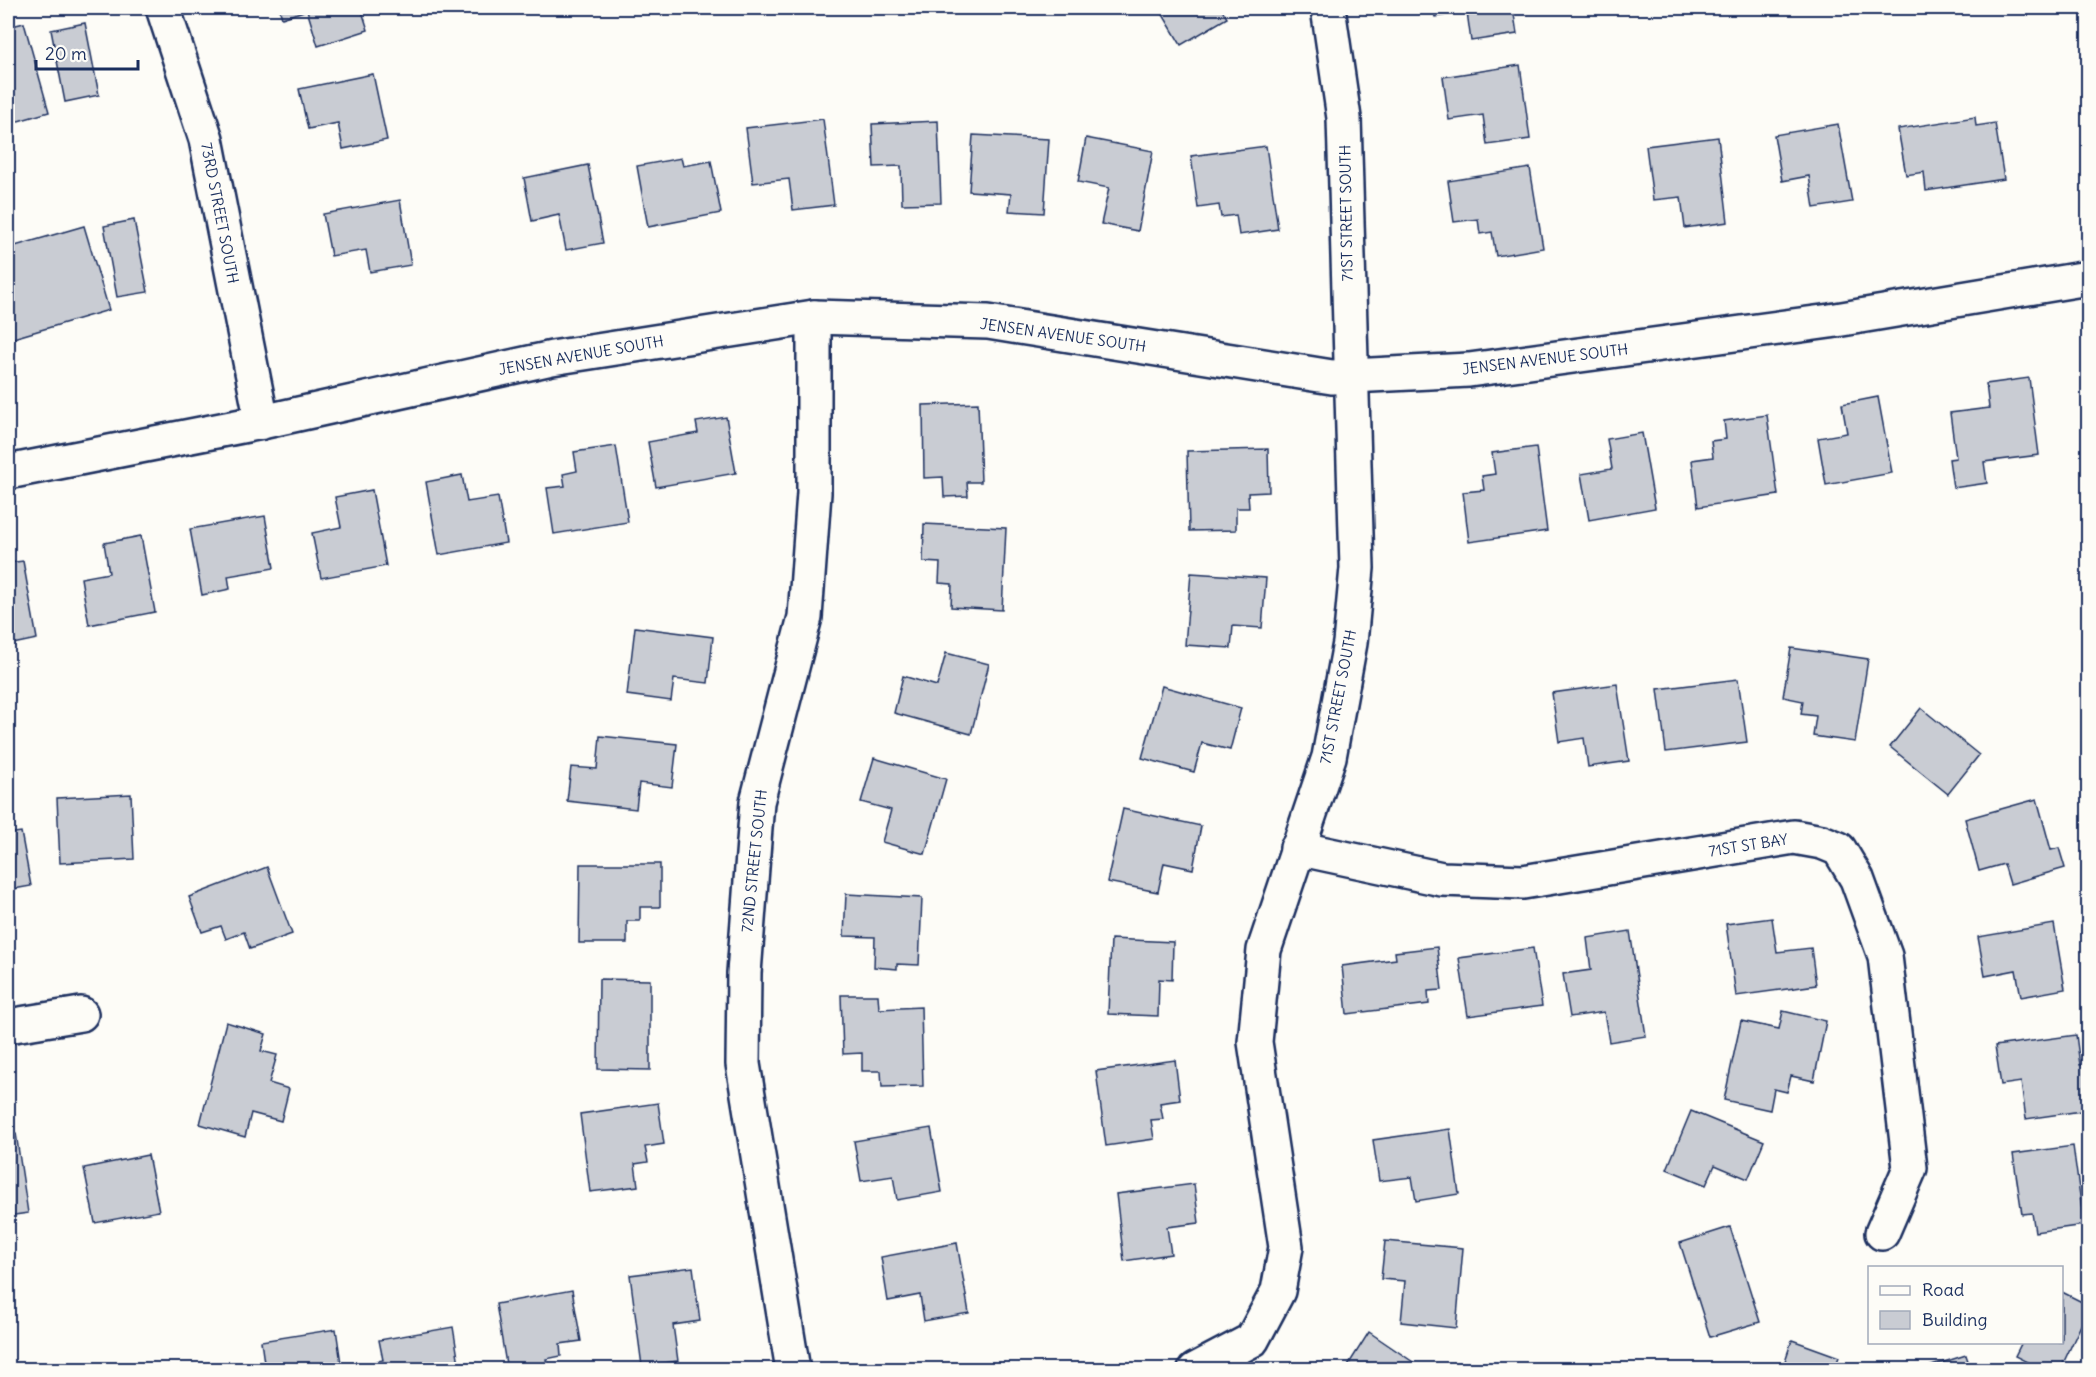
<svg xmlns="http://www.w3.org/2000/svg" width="2096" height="1377" viewBox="0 0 2096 1377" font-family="Delius,sans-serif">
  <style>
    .building { fill: #c9ccd3; stroke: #1b2f5e; stroke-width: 1.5 }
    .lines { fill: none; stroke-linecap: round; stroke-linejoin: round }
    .minor-casing { stroke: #1b2f5e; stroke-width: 38 }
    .minor { stroke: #fdfcf7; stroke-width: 33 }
    .labels { text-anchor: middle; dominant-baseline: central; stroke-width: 4.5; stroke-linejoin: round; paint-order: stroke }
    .street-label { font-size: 15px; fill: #1b2f5e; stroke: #fdfcf7 }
  </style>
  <rect width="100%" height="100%" fill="#fdfcf7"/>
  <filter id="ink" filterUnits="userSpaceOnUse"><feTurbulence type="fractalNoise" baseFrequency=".0167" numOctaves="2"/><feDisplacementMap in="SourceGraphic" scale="12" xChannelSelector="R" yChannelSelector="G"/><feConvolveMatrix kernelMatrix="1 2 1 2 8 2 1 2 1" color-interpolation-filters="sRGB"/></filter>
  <g filter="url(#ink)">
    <g class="building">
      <polygon points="279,8 361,8 368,30 318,46 307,10 282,18"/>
      <polygon points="1159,8 1221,8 1227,18 1181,45"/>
      <polygon points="1433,8 1513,8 1517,34 1471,41 1467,12 1435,17"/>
      <polygon points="24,23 49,112 8,124 8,27"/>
      <polygon points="85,23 99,95 65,102 51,30"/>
      <polygon points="1520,65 1530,139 1487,145 1483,115 1449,120 1443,77"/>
      <polygon points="373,74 387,140 343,149 338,123 308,129 299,89"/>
      <polygon points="1975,117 1976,126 1995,123 2004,179 1926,191 1924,172 1906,175 1898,129"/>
      <polygon points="823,119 834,205 793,210 789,179 753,183 746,128"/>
      <polygon points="938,121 941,203 902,204 901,166 874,167 872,124"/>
      <polygon points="1838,124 1852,202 1814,208 1809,176 1782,181 1774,135"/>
      <polygon points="973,135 1049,139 1044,213 1009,211 1011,194 969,191"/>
      <polygon points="1718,137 1728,222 1685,228 1681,197 1653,200 1646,146"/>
      <polygon points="1086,138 1153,151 1138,231 1101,224 1109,188 1078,182"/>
      <polygon points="1266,146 1278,229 1239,235 1236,215 1221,217 1219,205 1198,208 1191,156"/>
      <polygon points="681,158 683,166 711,161 721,213 648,227 637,166"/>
      <polygon points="588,165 603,243 566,250 559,215 532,221 524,178"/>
      <polygon points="1530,168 1543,248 1496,256 1492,232 1480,234 1478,219 1454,222 1448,181"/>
      <polygon points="400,200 411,265 370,272 366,250 331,256 323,214"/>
      <polygon points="134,220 148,292 117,297 104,226"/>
      <polygon points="84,226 109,310 10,339 8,331 8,248"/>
      <polygon points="2029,378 2039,455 1984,462 1987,483 1953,488 1949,459 1956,458 1950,413 1989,408 1986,384"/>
      <polygon points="1878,397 1892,473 1826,485 1818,438 1847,433 1842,404"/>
      <polygon points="978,403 981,482 967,482 968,496 944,497 943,477 924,478 923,405"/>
      <polygon points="1767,415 1778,495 1698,507 1692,460 1713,457 1711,441 1726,439 1724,421"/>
      <polygon points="726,417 736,473 656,487 648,442 698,433 696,422"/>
      <polygon points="1642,433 1655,508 1589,520 1581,474 1612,469 1607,439"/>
      <polygon points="616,446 628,522 554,534 547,488 565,486 563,474 577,471 574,452"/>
      <polygon points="1536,447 1547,531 1469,542 1463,492 1484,490 1482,476 1495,474 1492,453"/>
      <polygon points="1268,449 1269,492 1248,493 1249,508 1236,508 1236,530 1189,531 1187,451"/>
      <polygon points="462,475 467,502 498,497 506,543 439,555 426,482"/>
      <polygon points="372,490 386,566 321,578 312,533 341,527 335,497"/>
      <polygon points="265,516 274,568 228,576 230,589 202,595 190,529"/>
      <polygon points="924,524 1006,528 1002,610 951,607 952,584 939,583 940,563 923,562"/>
      <polygon points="141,536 155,612 89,625 81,578 109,573 104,543"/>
      <polygon points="23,561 37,639 8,645 8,563"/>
      <polygon points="1191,573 1266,578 1262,628 1233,626 1231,648 1185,645"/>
      <polygon points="635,627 713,637 708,683 674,679 671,701 627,695"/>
      <polygon points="1791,648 1868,659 1855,742 1813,736 1816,716 1801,714 1803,701 1783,697"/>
      <polygon points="946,653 989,664 971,734 894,713 903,676 937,686"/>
      <polygon points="1738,679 1747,742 1666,752 1658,689"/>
      <polygon points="1617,684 1629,761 1588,767 1584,738 1559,742 1552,693"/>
      <polygon points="1162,686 1241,708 1230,750 1202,743 1194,772 1142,758"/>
      <polygon points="1921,708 1979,755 1948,794 1890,747"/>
      <polygon points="600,736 677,744 672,787 639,783 636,809 567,801 571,767 597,769"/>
      <polygon points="874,758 946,779 925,854 882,842 891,810 861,802"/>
      <polygon points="131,794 134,859 60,863 57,798"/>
      <polygon points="2037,799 2051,850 2059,848 2065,868 2010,884 2004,864 1979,871 1965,819"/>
      <polygon points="1123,809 1201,826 1193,869 1164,863 1158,892 1107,882"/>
      <polygon points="21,832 31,886 8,890 8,834"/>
      <polygon points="580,864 660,864 660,907 640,907 640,921 627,921 627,943 579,943"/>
      <polygon points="267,867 292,934 250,949 244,932 226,939 221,926 202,932 189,897"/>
      <polygon points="846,894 922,898 919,965 897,964 897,969 874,967 875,937 844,936"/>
      <polygon points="1772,918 1777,952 1811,948 1816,985 1736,996 1726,924"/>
      <polygon points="2054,924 2065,989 2021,997 2016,970 1985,976 1978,937"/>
      <polygon points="1630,931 1646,1036 1609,1042 1604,1012 1570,1017 1563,974 1591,970 1587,938"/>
      <polygon points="1111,939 1173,942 1172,980 1159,979 1158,1016 1108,1014"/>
      <polygon points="1437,947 1442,990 1428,991 1429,1004 1347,1014 1342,966 1396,959 1395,952"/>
      <polygon points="1533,948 1542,1006 1468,1016 1459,958"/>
      <polygon points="599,979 650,980 650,1070 598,1069"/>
      <polygon points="841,995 878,995 879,1009 921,1007 923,1086 882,1087 881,1071 862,1071 862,1053 843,1054"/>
      <polygon points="1783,1011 1826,1021 1814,1081 1791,1076 1787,1092 1774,1089 1770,1110 1724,1100 1741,1021 1779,1029"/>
      <polygon points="226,1022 266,1034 261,1051 277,1055 269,1083 289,1089 281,1121 251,1113 245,1137 200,1124"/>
      <polygon points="2076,1035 2080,1065 2088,1064 2088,1089 2086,1090 2088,1110 2026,1119 2021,1082 2001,1085 1995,1046"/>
      <polygon points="1175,1060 1180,1100 1160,1103 1163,1119 1151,1120 1154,1139 1106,1146 1096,1071"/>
      <polygon points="658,1103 664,1144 645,1147 648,1162 635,1164 638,1186 590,1192 580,1114"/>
      <polygon points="1691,1111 1764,1141 1748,1179 1715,1165 1706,1185 1667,1169"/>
      <polygon points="931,1128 942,1192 897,1200 893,1176 861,1181 854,1141"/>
      <polygon points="1450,1129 1459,1194 1416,1201 1412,1177 1379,1181 1373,1140"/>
      <polygon points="16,1133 28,1213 8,1216 8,1134"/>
      <polygon points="2073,1146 2084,1225 2035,1232 2032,1213 2022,1214 2013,1154"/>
      <polygon points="148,1155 159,1211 95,1223 84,1168"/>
      <polygon points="1194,1184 1199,1223 1167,1227 1171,1254 1124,1261 1116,1194"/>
      <polygon points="1730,1227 1760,1322 1710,1337 1680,1243"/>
      <polygon points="1385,1241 1463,1248 1456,1328 1401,1322 1405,1281 1381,1279"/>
      <polygon points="957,1243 969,1313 924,1321 920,1295 888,1301 881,1257"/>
      <polygon points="693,1267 700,1321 673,1325 678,1361 642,1366 630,1275"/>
      <polygon points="572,1290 581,1341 560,1344 561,1356 546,1359 548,1370 507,1370 496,1304"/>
      <polygon points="2062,1292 2088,1305 2088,1310 2060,1370 2043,1370 2015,1356 2022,1342 2062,1342"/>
      <polygon points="453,1327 460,1370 368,1370 367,1363 383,1360 379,1340"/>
      <polygon points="336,1329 342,1370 265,1370 261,1341"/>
      <polygon points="1369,1332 1413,1362 1409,1370 1345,1370"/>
      <polygon points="1792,1340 1839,1357 1834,1370 1782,1370"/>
      <polygon points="1966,1355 1971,1370 1919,1370"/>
    </g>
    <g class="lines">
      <g class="minor-casing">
        <g id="minor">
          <polyline points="163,8 206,139 262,422"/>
          <polyline points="8,472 262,422 552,358 814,317 988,322 1332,377 1469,370 1830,321 2088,278"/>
          <polyline points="1297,848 1442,879 1523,882 1794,837 1822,842 1839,849 1857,879 1885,956 1910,1168 1882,1233"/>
          <polyline points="8,1026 81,1014"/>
          <polyline points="793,1370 743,1064 744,973 757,802 805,617 814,493 814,317"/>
          <polyline points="1195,1370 1252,1340 1278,1291 1286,1247 1255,1042 1264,950 1329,757 1350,643 1357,568 1344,118 1328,8"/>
        </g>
      </g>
      <use href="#minor" class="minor"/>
    </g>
  </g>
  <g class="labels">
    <g class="street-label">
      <text transform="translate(220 213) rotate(79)">73RD STREET SOUTH</text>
      <text transform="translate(1346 213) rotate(-91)">71ST STREET SOUTH</text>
      <text transform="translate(1063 335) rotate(8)">JENSEN AVENUE SOUTH</text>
      <text transform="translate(581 355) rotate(-10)">JENSEN AVENUE SOUTH</text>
      <text transform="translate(1545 359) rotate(-7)">JENSEN AVENUE SOUTH</text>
      <text transform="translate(1338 697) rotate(-79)">71ST STREET SOUTH</text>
      <text transform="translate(1748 845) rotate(-9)">71ST ST BAY</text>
      <text transform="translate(754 861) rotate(-84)">72ND STREET SOUTH</text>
    </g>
  </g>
  <rect width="2096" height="1377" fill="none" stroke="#fdfcf7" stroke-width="30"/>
  <rect x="15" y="15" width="2066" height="1347" fill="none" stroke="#1b2f5e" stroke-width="2" filter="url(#ink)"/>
  <rect x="1868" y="1266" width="195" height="78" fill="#fdfcf7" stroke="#a3aaba" stroke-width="1.5"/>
  <rect x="1880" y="1286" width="30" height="9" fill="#fdfcf7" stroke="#a3aaba" stroke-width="1.5"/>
  <text x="1922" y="1296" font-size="18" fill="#1b2f5e">Road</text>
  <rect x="1880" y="1311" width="30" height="18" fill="#c9ccd3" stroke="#a3aaba" stroke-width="1.5"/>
  <text x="1922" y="1326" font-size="18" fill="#1b2f5e">Building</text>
  <path d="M36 60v9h102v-9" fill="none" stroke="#1b2f5e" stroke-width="3"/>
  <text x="45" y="60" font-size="18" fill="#1b2f5e" stroke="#fdfcf7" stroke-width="4.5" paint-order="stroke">20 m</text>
</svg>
